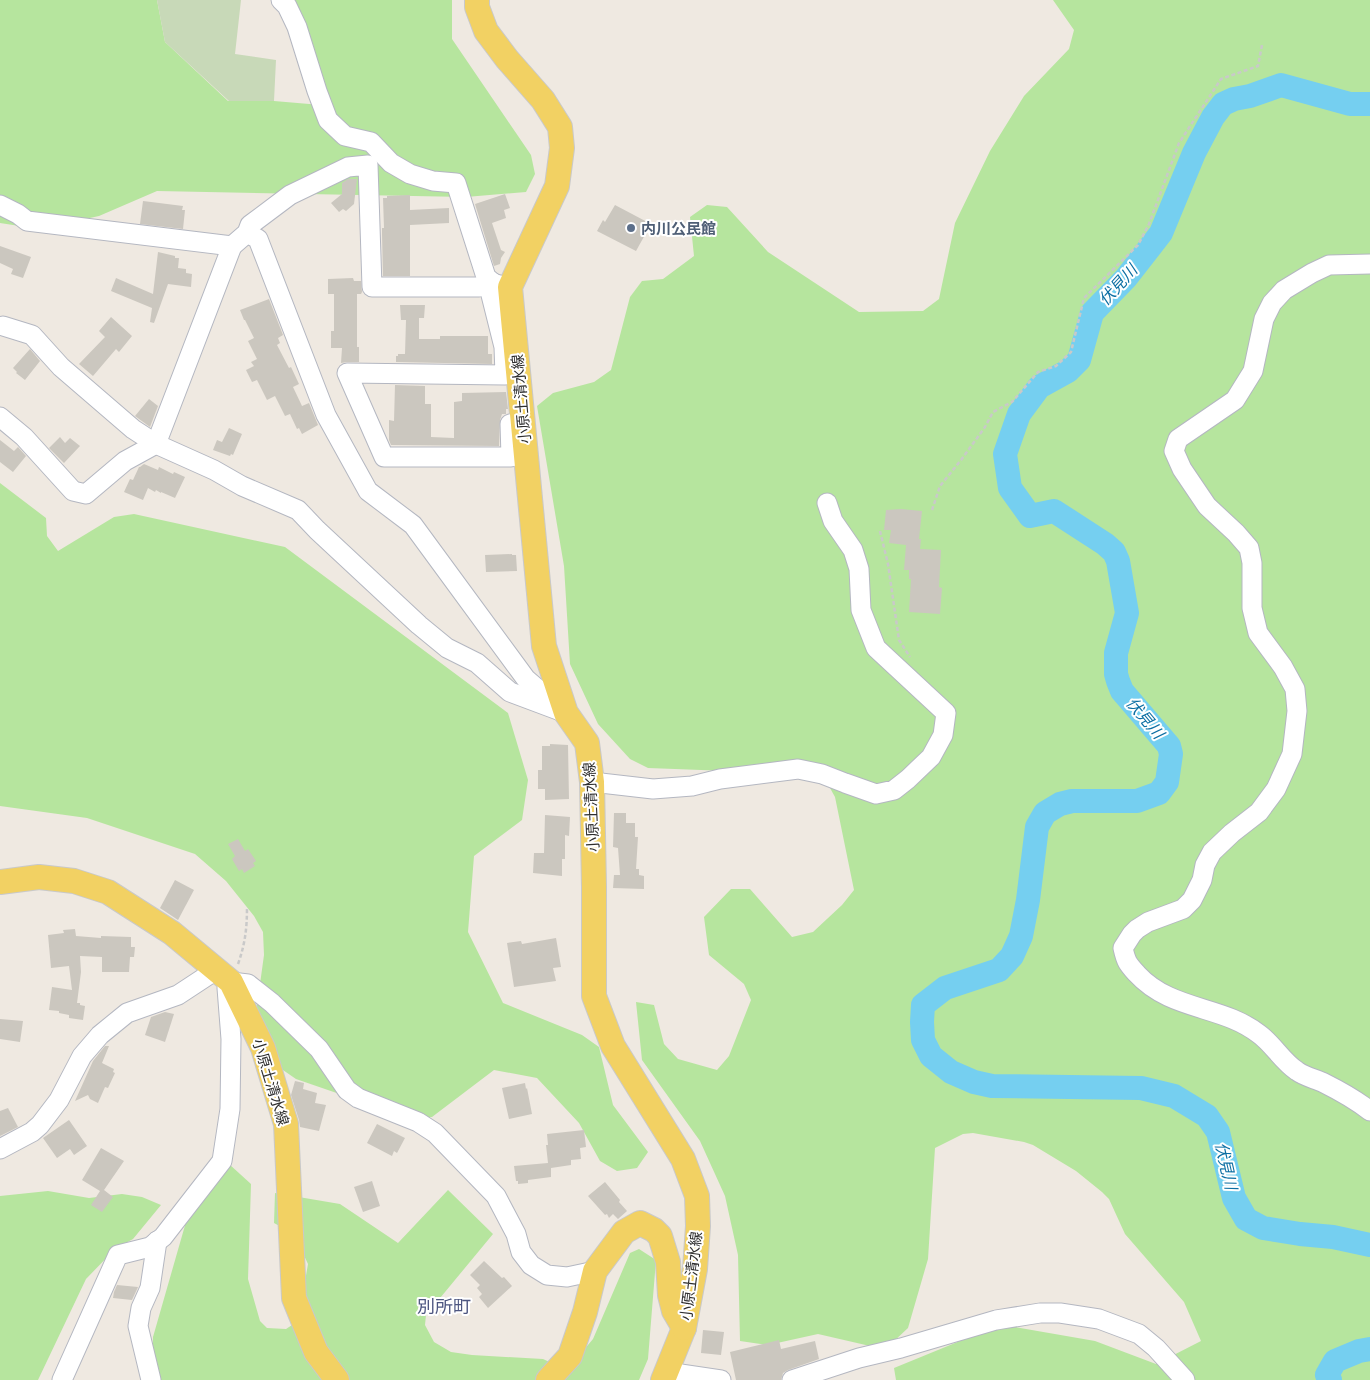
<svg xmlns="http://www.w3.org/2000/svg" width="1370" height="1380" viewBox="0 0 1370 1380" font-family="Montserrat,'Noto Sans JP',sans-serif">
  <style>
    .green { fill: #b6e59e }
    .cemetery { fill: #c8d9b8 }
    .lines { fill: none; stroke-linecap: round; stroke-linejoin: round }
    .river { stroke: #75cff0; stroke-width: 24 }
    .building { fill: #cbc7bf }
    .minor-casing { stroke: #b4b7c1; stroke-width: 21 }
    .major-casing { stroke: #c9c9c9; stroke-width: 26 }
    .path { stroke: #c9c9c9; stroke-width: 2.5; stroke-dasharray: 4 2.5; stroke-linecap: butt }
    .minor { stroke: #fff; stroke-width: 19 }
    .major { stroke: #f2d163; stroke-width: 24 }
    .service-dot { fill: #5c6f8a; stroke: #fff; stroke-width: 2 }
    .labels { text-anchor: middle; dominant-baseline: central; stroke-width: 4; stroke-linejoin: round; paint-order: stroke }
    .service-label { font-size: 15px; font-weight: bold; fill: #4e5e75; stroke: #fff; text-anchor: start }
    .street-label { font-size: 15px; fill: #2e2e2e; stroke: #fff }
    .water-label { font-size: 16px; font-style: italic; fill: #0d6fa3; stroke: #fff }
    .quarter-label { font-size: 18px; fill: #4d5680; stroke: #fff }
  </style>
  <rect width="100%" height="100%" fill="#efe9e1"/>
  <g class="green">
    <polygon points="0,0 157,0 165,42 228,101 274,101 321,105 285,0 452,0 452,39 531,155 535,174 526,192 466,197 157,191 99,216 39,229 0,223"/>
    <polygon points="1053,0 1370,0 1370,1380 896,1380 894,1368 982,1332 1015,1327 1095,1341 1156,1364 1201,1341 1184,1302 1125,1234 1109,1199 1102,1192 1076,1171 1033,1145 1024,1142 973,1133 963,1134 935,1148 928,1259 908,1328 892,1343 870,1346 818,1334 768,1345 740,1341 738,1255 725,1196 700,1141 642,1060 636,1002 654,1005 664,1044 678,1059 717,1070 729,1056 751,1000 744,984 709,955 704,917 731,889 750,889 792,937 813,932 842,905 854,890 835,797 825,779 728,771 648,768 630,759 598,724 570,664 564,566 537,406 553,393 594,382 611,370 630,297 642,281 663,279 694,256 690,217 707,205 727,207 768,252 859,312 923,311 939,299 955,223 990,151 1024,96 1069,49 1074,30"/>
    <polygon points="0,483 46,518 47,536 58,551 114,517 134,514 285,547 508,713 528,780 522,820 474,856 468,932 503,1003 582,1035 599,1047 613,1105 648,1152 637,1168 617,1171 600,1161 579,1123 537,1078 494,1070 432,1117 412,1119 296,1079 280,1068 256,1013 264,955 263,932 254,916 226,881 195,854 87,818 0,806"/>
    <polygon points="229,1164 251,1184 248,1279 260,1321 267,1328 286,1329 295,1323 301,1304 308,1264 299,1245 285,1229 274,1223 275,1193 340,1204 398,1243 448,1190 493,1234 426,1315 425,1325 434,1342 451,1352 472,1355 543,1359 567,1370 593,1339 630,1253 639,1249 656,1260 648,1359 639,1380 152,1380 153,1337 192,1201"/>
    <polygon points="48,1191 89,1198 122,1194 142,1197 161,1205 133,1239 115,1249 86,1279 38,1380 0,1380 0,1196"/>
  </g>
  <polygon class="cemetery" points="157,0 241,0 235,54 276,60 274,101 229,101 165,42"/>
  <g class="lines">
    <g class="river">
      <polyline points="1370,104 1350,104 1281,85 1250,96 1234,99 1223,104 1213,117 1194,153 1161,233 1126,278 1092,313 1079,360 1068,371 1039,387 1019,414 1005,454 1010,488 1030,516 1054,511 1105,544 1114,552 1118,561 1127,613 1116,653 1116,674 1118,681 1122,691 1169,746 1171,754 1167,782 1159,793 1137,801 1072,801 1060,804 1045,813 1037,827 1028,900 1021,936 1012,956 999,970 945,988 923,1005 922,1022 923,1040 931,1056 951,1072 974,1082 992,1086 1141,1088 1174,1096 1207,1116 1218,1132 1234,1198 1246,1219 1263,1228 1300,1234 1333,1237 1370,1245"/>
      <polyline points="1330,1380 1327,1375 1335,1361 1359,1351 1370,1349"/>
    </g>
  </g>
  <g class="building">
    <polygon points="348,179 357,179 354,204 346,211 343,209 339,212 331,203 342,194 342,183"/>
    <polygon points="505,194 510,208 504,210 506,218 492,223 501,250 505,252 501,258 500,264 494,266 475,204"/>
    <polygon points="410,195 410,210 449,208 449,223 410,225 410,276 383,276 382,234 382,228 384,228 383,198 387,198 387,196"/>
    <polygon points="143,201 183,206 182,210 185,210 183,229 140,224"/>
    <polygon points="615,205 651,224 636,251 597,231 603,220 605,222"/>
    <polygon points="0,246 31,257 23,278 11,274 13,269 0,263"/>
    <polygon points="158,252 175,256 175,258 179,258 178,268 186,269 186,273 192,274 191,287 168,284 154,323 150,322 152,308 111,291 116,278 153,294"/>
    <polygon points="353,278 354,281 361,281 362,292 361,294 357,294 357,347 359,347 359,362 347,362 341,363 342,348 331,348 331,331 334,331 334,294 328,294 328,279"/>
    <polygon points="269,299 283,335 278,338 280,343 277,345 289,368 291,367 299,384 293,387 302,406 309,403 318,425 302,434 299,428 297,429 290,414 285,416 275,396 267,400 257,380 252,382 246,370 254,366 251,362 257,359 248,341 254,338 245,320 244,320 240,310"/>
    <polygon points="400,305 425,305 424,318 419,318 419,339 440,339 440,336 488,336 488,354 492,354 492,364 396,362 396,356 398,356 398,354 405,354 406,320 401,320"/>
    <polygon points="111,317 132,336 119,352 116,349 93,376 79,364 105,337 99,331"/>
    <polygon points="30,349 40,361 25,380 16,373 17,372 13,368"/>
    <polygon points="395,385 425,386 425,404 431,404 431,437 454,438 454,402 462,401 462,393 506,392 508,409 506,409 506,414 502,414 500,420 499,446 391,445 389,440 389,420 394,421"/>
    <polygon points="149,399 158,406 150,427 135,416"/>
    <polygon points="229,428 242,434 233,455 231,454 230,456 213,450 217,440 222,442"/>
    <polygon points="60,437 65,443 70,438 80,446 64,463 49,448"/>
    <polygon points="0,440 14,451 18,447 26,456 13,472 0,462"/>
    <polygon points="144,464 158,470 159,467 173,474 174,472 185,477 175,498 161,492 161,493 156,490 155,492 148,488 143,500 124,492 130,479 133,480 139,467 140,467"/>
    <polygon points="901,509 922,511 919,539 921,539 920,549 941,550 939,587 942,588 940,614 909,612 911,579 909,579 909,570 904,570 906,545 889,543 891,530 884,530 886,510"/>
    <polygon points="512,554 512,555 516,555 517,571 486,572 485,555"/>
    <polygon points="550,744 568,745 569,799 545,800 545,789 538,789 538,770 542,770 542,746 550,746"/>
    <polygon points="614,813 626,813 626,823 635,823 635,837 638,837 636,869 639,869 639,875 644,876 644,889 613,888 614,875 620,875 618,848 613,847"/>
    <polygon points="545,815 570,817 569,836 565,835 565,859 562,859 562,876 533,873 534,853 544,853"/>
    <polygon points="238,839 245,851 248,849 256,861 253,863 255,866 244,873 242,869 239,871 232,859 235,856 228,844"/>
    <polygon points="175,880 194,890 178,920 160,908"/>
    <polygon points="75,929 76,936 101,938 101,936 131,937 131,947 135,947 134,957 130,957 129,972 102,972 102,957 80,956 81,972 77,1003 80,1003 80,1005 85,1006 83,1020 69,1018 69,1015 59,1013 59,1011 49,1010 52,987 72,990 69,966 51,968 48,935 64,933 63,930"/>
    <polygon points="556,938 561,967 553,968 556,981 514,987 507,943 521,941 522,944"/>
    <polygon points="165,1012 174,1014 165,1042 145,1035 151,1017"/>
    <polygon points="0,1019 23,1021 20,1042 0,1039"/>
    <polygon points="105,1046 109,1046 102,1063 114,1069 113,1072 115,1073 108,1088 105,1087 98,1103 90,1099 88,1095 75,1101 93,1061"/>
    <polygon points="295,1081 304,1083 303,1089 317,1093 315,1103 326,1105 319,1131 300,1127 299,1120 291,1095"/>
    <polygon points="525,1083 526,1089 527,1088 532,1114 509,1119 502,1088"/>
    <polygon points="8,1108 18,1127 0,1136 0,1111"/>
    <polygon points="69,1120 87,1146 74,1155 70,1149 57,1158 43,1138"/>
    <polygon points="377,1124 405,1138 397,1153 394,1151 392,1156 367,1143"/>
    <polygon points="584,1130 586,1147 580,1148 581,1159 571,1160 571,1165 551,1168 551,1177 528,1180 528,1183 518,1184 518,1181 516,1181 514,1166 548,1163 546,1145 548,1145 547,1134"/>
    <polygon points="101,1148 124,1161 104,1190 113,1197 102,1212 91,1205 100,1191 82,1180"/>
    <polygon points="372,1181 380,1206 363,1212 354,1187"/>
    <polygon points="605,1182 620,1200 619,1202 627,1211 618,1219 613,1214 609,1218 607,1214 605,1215 588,1196"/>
    <polygon points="484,1261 502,1278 504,1277 512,1286 488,1308 479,1297 482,1294 477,1288 480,1285 470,1275"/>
    <polygon points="117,1285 138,1287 132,1300 113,1298 114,1292"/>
    <polygon points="703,1330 724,1332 721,1355 701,1353"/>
    <polygon points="779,1340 781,1349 815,1341 819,1359 788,1370 783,1373 781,1380 736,1380 730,1352"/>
  </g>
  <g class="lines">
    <g class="minor-casing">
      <g id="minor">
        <polyline points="281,0 287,6 297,27 317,91 328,120 345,136 371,142 391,163 410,174 433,181 456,183 486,277 493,283"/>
        <polyline points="0,205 18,214 27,221 232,246 247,233 250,225 290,195 348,167 368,165 372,287 479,287 493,283"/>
        <polyline points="247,233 258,239 326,415 368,491 413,525 526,679 555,704"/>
        <path d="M1370,264L1329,265L1312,273L1284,290L1272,303L1264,319L1253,371L1235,400L1178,439L1174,451L1182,469L1207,506L1236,533L1249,548L1252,563V608L1258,633L1283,667L1295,689L1297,711L1292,754L1276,789L1259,812L1232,833L1212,852L1205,865L1202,880L1192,900L1183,909L1148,922L1137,929L1132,934L1123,948C1126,962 1128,964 1137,974C1171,1011 1222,1005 1259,1034C1273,1044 1282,1061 1297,1071C1305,1077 1316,1079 1324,1083C1340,1091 1356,1100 1370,1111"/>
        <polyline points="503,286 493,283 491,295 504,347 505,375 347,373 384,457 511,457 510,424 523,421"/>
        <polyline points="3,326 32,335 61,367 133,429 156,444 214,470 242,486 298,510 317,530 419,625 447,648 477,663 510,692 566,713"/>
        <polyline points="0,417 24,437 73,491 86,494 125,461 156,444 232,246"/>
        <polyline points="592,782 653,789 692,786 720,779 798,769 822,774 845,783 876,794 894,790 908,779 931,757 943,735 946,713 876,648 861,610 859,569 853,550 833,521 827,503"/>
        <polyline points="0,1149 32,1132 40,1125 59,1100 82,1056 100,1035 127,1013 178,995 216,970"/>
        <polyline points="667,1372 721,1380"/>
        <polyline points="62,1380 118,1255 150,1247 163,1237 222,1161 230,1109 231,1039 227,988 231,982 248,984 272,1003 319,1049 347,1090 358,1098 418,1122 435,1133 496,1196 516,1234 521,1252 531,1265 547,1275 567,1277 595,1271"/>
        <polyline points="151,1380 138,1326 141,1308 150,1288 157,1241"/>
        <polyline points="792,1380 859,1358 901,1348 996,1320 1040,1313 1060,1313 1099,1319 1139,1334 1156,1348 1185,1380"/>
      </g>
    </g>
    <g class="major-casing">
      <g id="major">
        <polyline points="477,0 477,7 486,31 507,59 543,100 560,127 562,148 557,186 510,287 544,646 566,713 587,743 592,782 594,887 594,996 613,1046 683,1159 697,1196 698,1226 695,1269 684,1328 663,1380"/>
        <polyline points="0,882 39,877 74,881 108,892 172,933 231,982 263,1048 286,1124 294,1298 316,1352 337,1380"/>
        <polyline points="548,1380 570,1356 585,1312 595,1271 624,1232 640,1223 654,1230 660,1236 668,1262 670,1295 674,1311 684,1328"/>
      </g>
    </g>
    <g class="path">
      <polyline points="932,510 940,486 961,460 985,427 993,412 1012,402 1038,372 1056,366 1071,352 1084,298 1138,245 1149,224 1179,143 1221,79 1258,66 1262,45"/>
      <polyline points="880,531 888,564 899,640 910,657"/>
      <path d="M238,964C245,944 247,929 247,907"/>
    </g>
    <use href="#minor" class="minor"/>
    <use href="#major" class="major"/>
  </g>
  <circle class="service-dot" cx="631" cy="228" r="5"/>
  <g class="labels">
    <g class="service-label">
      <text x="641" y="228">内川公民館</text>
    </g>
    <g class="street-label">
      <text transform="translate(521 399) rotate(-95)">小原土清水線</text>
      <text transform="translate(591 807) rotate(-93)">小原土清水線</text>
      <text transform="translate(271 1082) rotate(73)">小原土清水線</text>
      <text transform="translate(691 1276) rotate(-83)">小原土清水線</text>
    </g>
    <g class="water-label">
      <text transform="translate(1118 285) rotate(-48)">伏見川</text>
      <text transform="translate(1145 718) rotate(50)">伏見川</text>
      <text transform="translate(1226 1166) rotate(77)">伏見川</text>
    </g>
    <g class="quarter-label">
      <text x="444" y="1307">別所町</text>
    </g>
  </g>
</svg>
